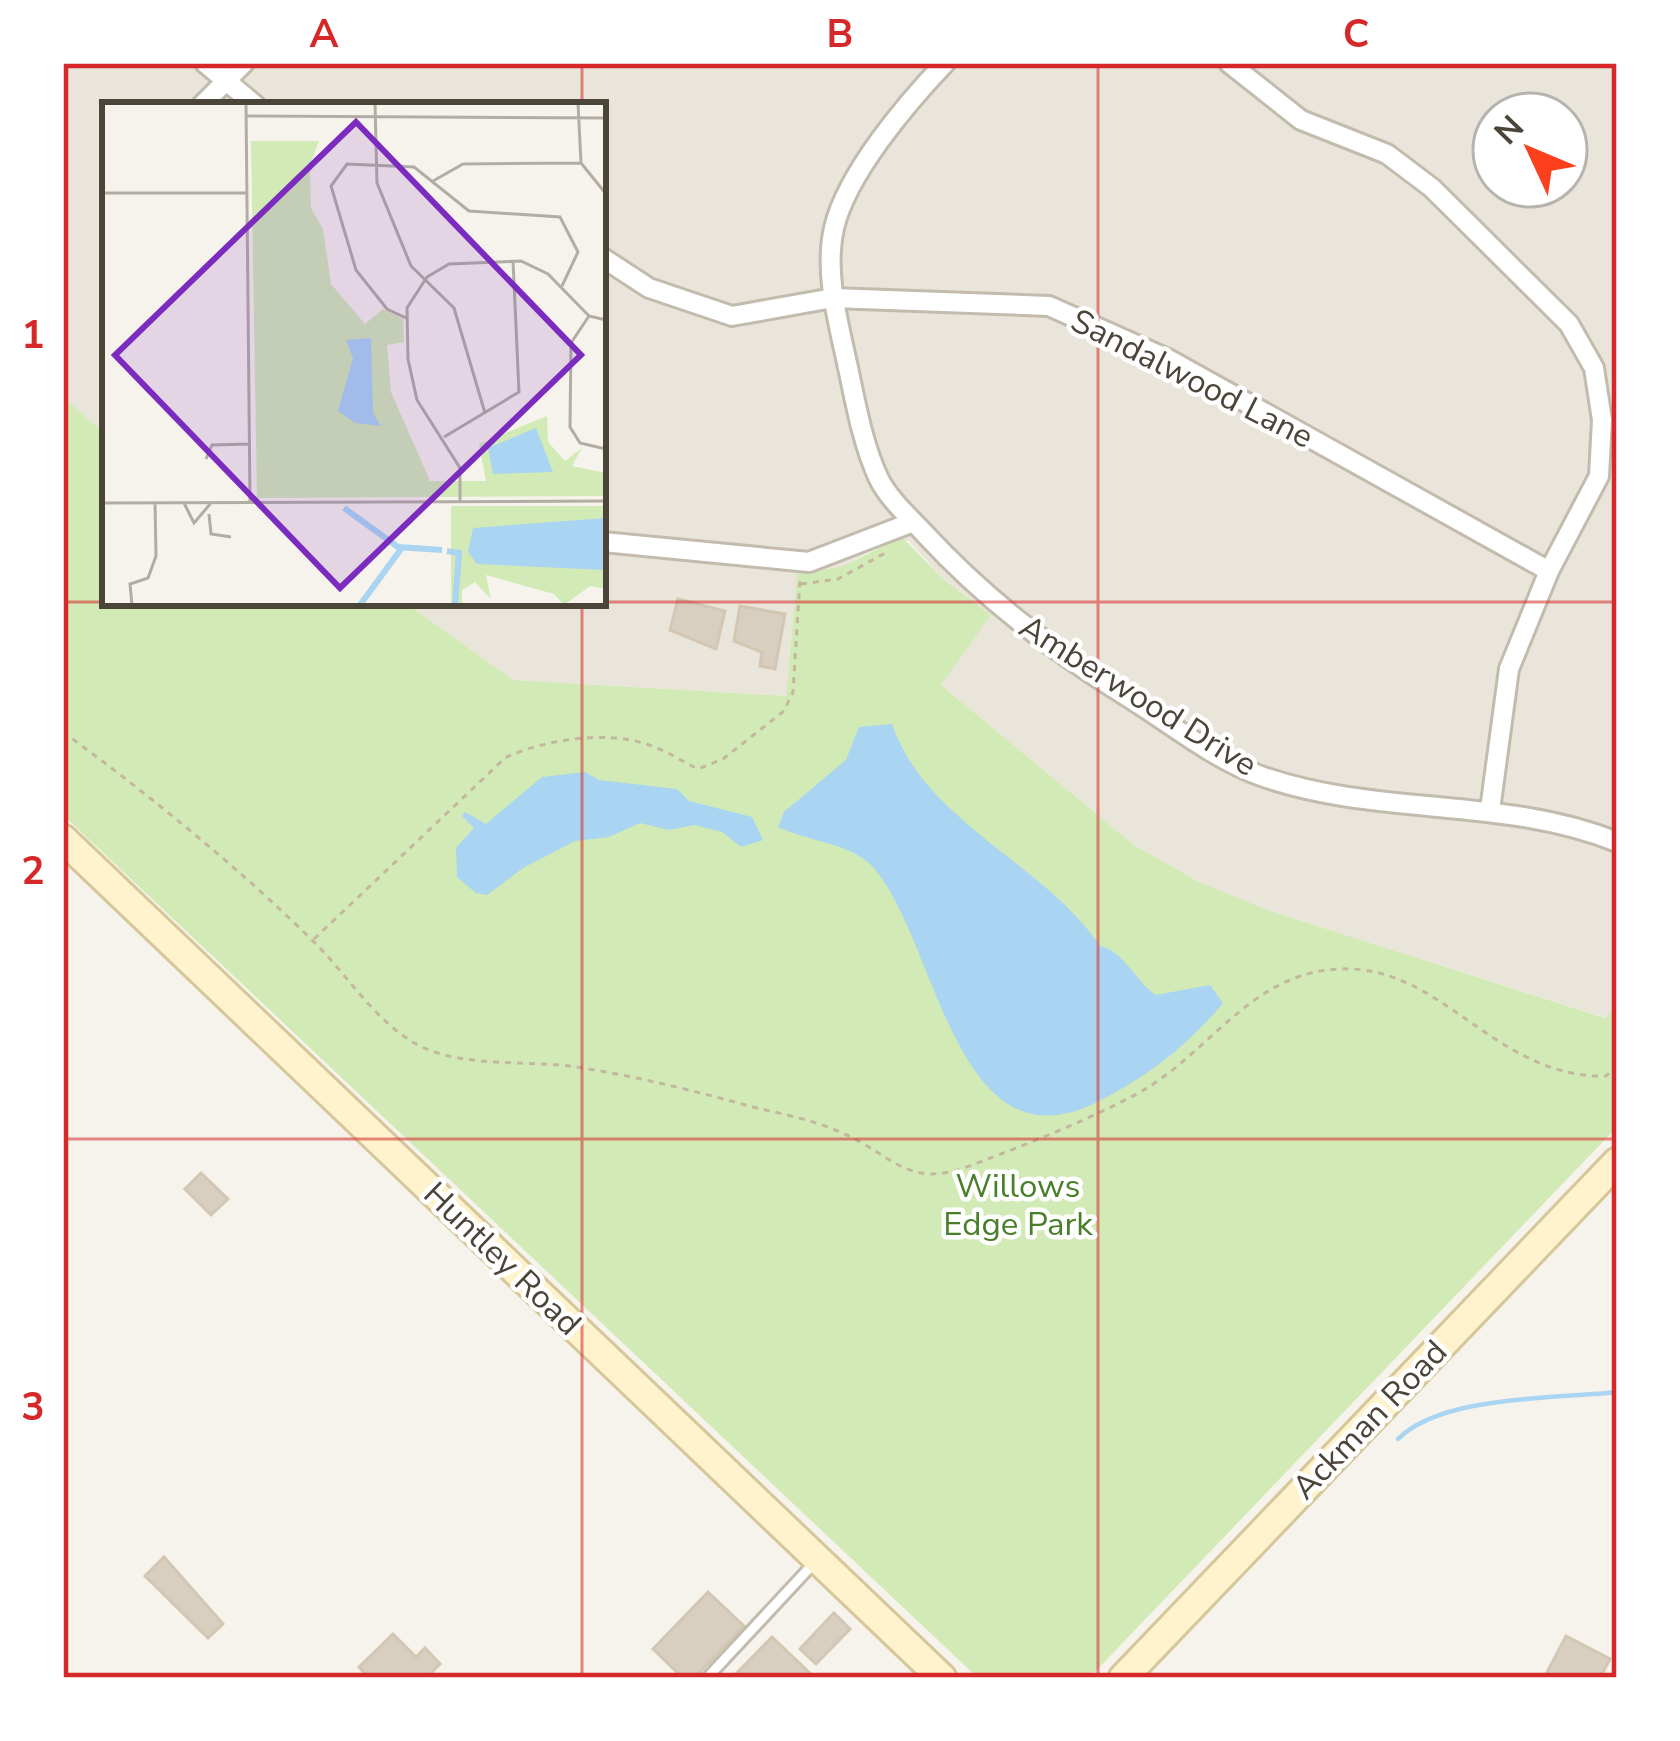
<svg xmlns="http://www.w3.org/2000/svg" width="1680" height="1741" viewBox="0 0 1680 1741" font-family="'Nunito Sans',sans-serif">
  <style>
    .residential { fill: #eae5da; fill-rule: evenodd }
    .green { fill: #d2eab5 }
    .water { fill: #a9d4f2 }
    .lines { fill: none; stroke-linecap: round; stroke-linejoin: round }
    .stream { stroke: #a9d4f2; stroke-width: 4.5 }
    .building { fill: #d8cfc1; stroke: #d3c7b4; stroke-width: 3 }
    .lane-casing { stroke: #c2bbae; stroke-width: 15 }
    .street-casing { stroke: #c2bbae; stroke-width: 24 }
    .secondary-casing { stroke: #d6c79b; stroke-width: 33 }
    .path { stroke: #c4b79f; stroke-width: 3; stroke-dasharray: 6 6; stroke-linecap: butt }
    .lane { stroke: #fff; stroke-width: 9 }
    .street { stroke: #fff; stroke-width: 18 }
    .secondary { stroke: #fff3cd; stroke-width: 27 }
    .grid { fill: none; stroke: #d62828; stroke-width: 3; stroke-opacity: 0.55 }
    .labels { text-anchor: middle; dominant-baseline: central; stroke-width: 9; stroke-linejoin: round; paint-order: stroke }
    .street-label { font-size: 33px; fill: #4b4439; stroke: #fff }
    .park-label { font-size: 33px; fill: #4a7f2a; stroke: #fff }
    .inset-river { fill: none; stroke: #a9d4f2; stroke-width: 6 }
    .inset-road { fill: none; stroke: #b2ada4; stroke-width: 3 }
    .view { fill: #7b2cbf; fill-opacity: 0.15; stroke: #7b2cbf; stroke-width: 6 }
    .inset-edge { fill: none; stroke: #4b4439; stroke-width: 6 }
    .neatline { fill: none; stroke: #d62828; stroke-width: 4.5 }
    .grid-label { font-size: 39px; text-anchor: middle; font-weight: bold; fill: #d62828 }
  </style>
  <rect width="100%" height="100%" fill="#f6f3ec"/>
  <path class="residential" d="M63,63H1617V1006L1606,1018L1268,910L1199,882L1134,845L940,684L991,615L944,580L909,541H888L843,566L797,574L786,696L513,680L406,603H603V105H105V434L63,396ZM1494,114H1566V186H1494Z"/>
  <polygon class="green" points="63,396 105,434 105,603 406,603 513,680 786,696 797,574 843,566 902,537 944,580 991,615 941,685 1134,845 1199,882 1268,910 1605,1018 1617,1006 1617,1127 1089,1678 978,1678 63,815"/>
  <g class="water">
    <path d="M892,724C925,822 1044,863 1100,946C1124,951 1135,981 1156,995L1210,985L1223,1003C1188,1046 1143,1080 1093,1104C953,1170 937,935 871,865C849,843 807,841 778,827L784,812L846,760L859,727Z"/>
    <polygon points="585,772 599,780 677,789 689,801 752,817 763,840 741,847 722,832 694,825 669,830 640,823 609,837 575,841 523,868 487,895 476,893 457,877 456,848 474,828 462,816 465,812 486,824 542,777"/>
  </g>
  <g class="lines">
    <path class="stream" d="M1398,1439C1442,1395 1555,1399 1617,1392"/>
  </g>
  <g class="building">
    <polygon points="678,599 725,611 716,649 670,630"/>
    <polygon points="740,606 785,614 775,669 760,666 762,652 734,641"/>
    <polygon points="201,1173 228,1199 211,1215 185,1189"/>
    <polygon points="164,1557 223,1624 208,1638 145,1576"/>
    <polygon points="708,1592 744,1626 694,1678 683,1678 653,1649"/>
    <polygon points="834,1613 850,1629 816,1664 800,1649"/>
    <polygon points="393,1634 416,1657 425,1648 440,1664 426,1678 369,1678 359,1667"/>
    <polygon points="1566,1636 1610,1659 1600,1678 1544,1678"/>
    <polygon points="772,1637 815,1678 732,1678"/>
  </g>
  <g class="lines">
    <g class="lane-casing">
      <polyline id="lane" points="707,1678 814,1563"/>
    </g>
    <g class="street-casing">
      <g id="street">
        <polyline points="205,63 255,105"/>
        <path d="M945,63C907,103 847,173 834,228C824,271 838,321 847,363C855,400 862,442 878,477C887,497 909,517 924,533C985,599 1052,650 1128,697C1170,723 1215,760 1261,776C1377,817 1503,796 1617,842"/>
        <polyline points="1229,63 1301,120 1387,154 1432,188 1569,324 1594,368 1602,420 1599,476 1549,571 1509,669 1490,810"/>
        <polyline points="202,105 244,63"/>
        <polyline points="603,258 649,288 732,316 833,298 1049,306 1170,360 1549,571"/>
        <polyline points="603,542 809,562 913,522"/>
      </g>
    </g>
    <g class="secondary-casing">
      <g id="secondary">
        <polyline points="63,839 942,1678"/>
        <polyline points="1123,1678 1617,1162"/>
      </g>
    </g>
    <g class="path">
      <polyline points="801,584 838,579 887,552"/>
      <path d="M63,732C147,793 239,868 313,941C345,972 370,1014 408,1039C454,1070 524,1059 576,1067C636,1076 695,1091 753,1107C782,1114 814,1120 840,1132C893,1154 907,1191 972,1165C1025,1145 1081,1123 1131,1097C1212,1056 1251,965 1352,969C1447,973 1498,1078 1606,1076L1617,1066"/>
      <path d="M314,939L505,758C542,740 606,730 646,744C664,749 681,761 698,769L723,759L784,711L793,692L800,579"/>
    </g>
    <use href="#lane" class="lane"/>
    <use href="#street" class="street"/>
    <use href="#secondary" class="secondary"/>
  </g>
  <path class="grid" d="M582,63V105M1098,63V1678M63,602H105M603,602H1617M582,603V1678M63,1139H1617"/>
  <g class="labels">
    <g class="street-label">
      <text transform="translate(1192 379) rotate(27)">Sandalwood Lane</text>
      <text transform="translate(1138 696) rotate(32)">Amberwood Drive</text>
      <text transform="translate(502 1259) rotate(44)">Huntley Road</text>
      <text transform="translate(1370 1420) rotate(-46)">Ackman Road</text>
    </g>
    <g class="park-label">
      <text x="1018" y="1186">Willows<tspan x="1018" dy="38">Edge Park</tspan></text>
    </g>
  </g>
  <g transform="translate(102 102)">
    <rect width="504" height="504" fill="#f6f3ec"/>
    <path d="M149,39H217L208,63L209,106L221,127L229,182L263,222L281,207L301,217L302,240L285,243L289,290L328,379H384L377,342L445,314L446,340L463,359L480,346L470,364L504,371V394L155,396ZM349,404H504V487L488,484L462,503L452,492L384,473L389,497L373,480L360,488V503H349Z" fill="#d2eab5"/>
    <path d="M269,236L271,311L279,324L253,321L236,309L251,256L244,238ZM434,326L451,370L391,372L386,346ZM504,416V468L375,462L366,450L371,426Z" fill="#a9d4f2"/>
    <path class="inset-river" d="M242,406L296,445L340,448M345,449L357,451L353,503M258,503L299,447"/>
    <path class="inset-road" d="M144,1L148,400M273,1L275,81L309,164L352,206L383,311M476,1L479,61L504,92M144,14L504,16M331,79L361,62L479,61M0,91H145M0,116V214M487,214L469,241L468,325L478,341L504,347M304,216L285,207L254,168L229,84L245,62L312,65L367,109L458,115L476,150L460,184M342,335L417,290L411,159M104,357L110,343L147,342M358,399V366L315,298L306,257L305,206L325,175L347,162L419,159L446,172L487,214L504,218M0,401L504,399M82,401L92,421L109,401M107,412L109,432L129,435M30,503L28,482L46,476L54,454L53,401"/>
    <path class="view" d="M254,20L479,253L238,486L13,253Z"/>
    <rect width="504" height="504" class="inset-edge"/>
  </g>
  <rect width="1680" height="1741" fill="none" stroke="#ffffff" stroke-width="132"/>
  <g transform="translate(1530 150) rotate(314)"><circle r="57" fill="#ffffff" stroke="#b7b4b0" stroke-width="3"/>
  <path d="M0-9L21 45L0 30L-21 45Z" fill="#fc3f1d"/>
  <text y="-18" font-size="33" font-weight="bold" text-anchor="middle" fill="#4b4439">N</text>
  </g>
  <rect x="66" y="66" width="1548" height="1609" class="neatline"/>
  <g class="grid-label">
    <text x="324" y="47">A</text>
    <text x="840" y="47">B</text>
    <text x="1356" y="47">C</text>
    <text x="33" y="348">1</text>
    <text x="33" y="884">2</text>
    <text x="33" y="1420">3</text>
  </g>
</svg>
